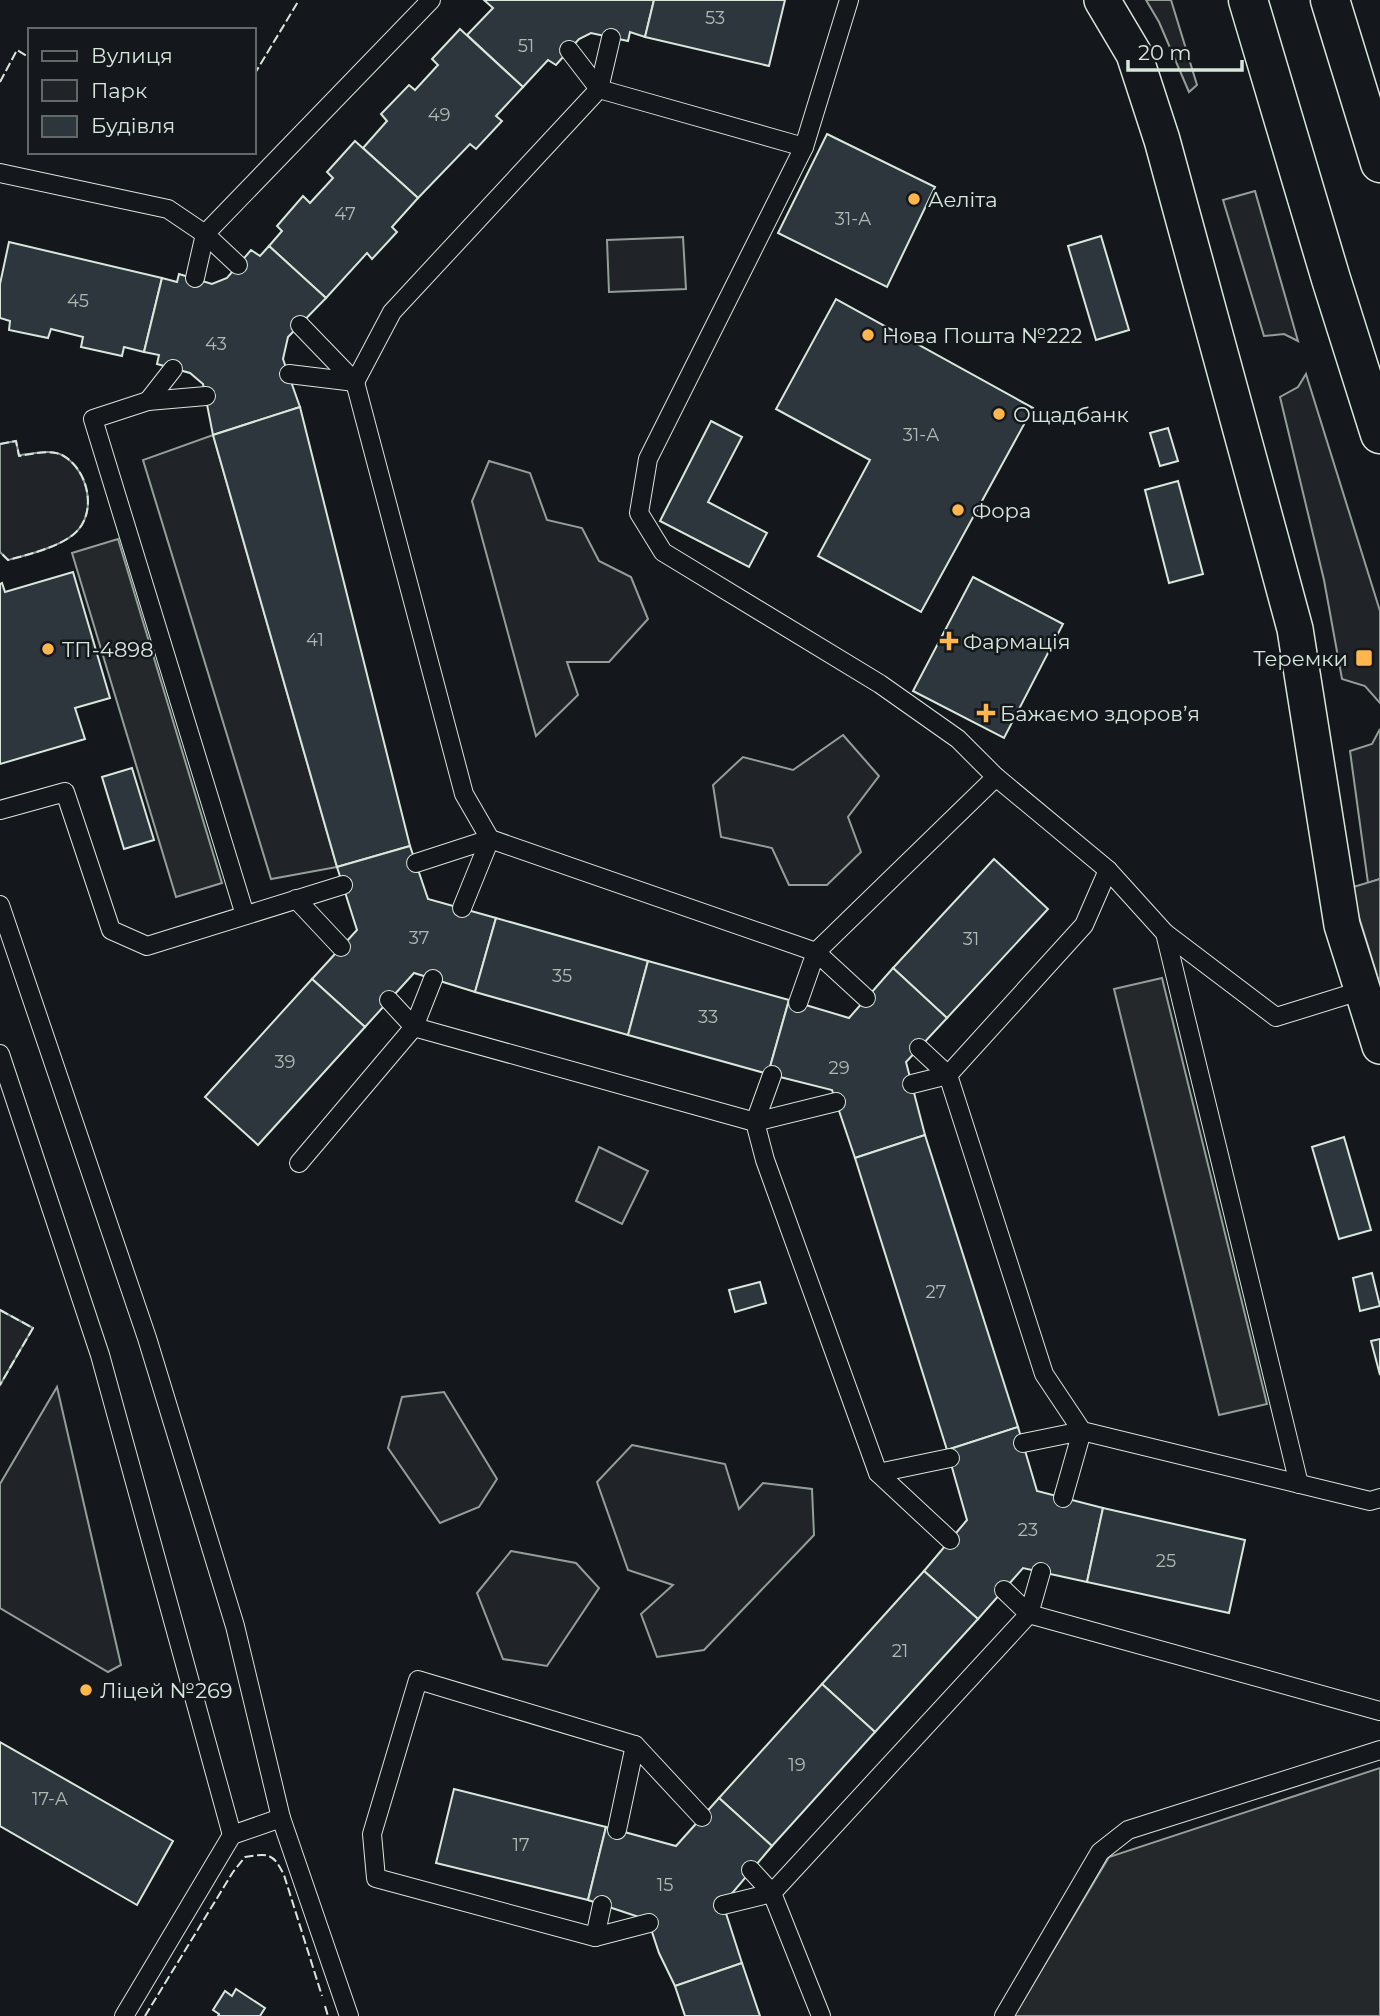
<svg xmlns="http://www.w3.org/2000/svg" width="1380" height="2016" viewBox="0 0 1380 2016" font-family="Montserrat,sans-serif">
  <style>
    .green { fill: #202428; stroke: #939e99; stroke-width: 2 }
    .parking { fill: #24282b; stroke: #939e99; stroke-width: 2 }
    .building { fill: #2c363c; stroke: #d8e6dc; stroke-width: 2 }
    .lines { fill: none; stroke-linecap: round; stroke-linejoin: round }
    .service-casing { stroke: #d8e6dc; stroke-width: 20 }
    .minor-casing { stroke: #d8e6dc; stroke-width: 38 }
    .trunk-casing { stroke: #d8e6dc; stroke-width: 41 }
    .service { stroke: #14181c; stroke-width: 18 }
    .minor { stroke: #14181c; stroke-width: 35 }
    .trunk { stroke: #14181c; stroke-width: 38 }
    .fence { stroke: #d8e6dc; stroke-width: 2; stroke-dasharray: 9 3.5; stroke-linecap: butt }
    .poi-dot { fill: #ffb74d; stroke: #14181c; stroke-width: 2.5 }
    .labels { text-anchor: middle; dominant-baseline: central; stroke-width: 5; stroke-linejoin: round; paint-order: stroke }
    .number-label { font-size: 18px; fill: #adbab4 }
    .poi-label { font-size: 21px; fill: #d8e6dc; stroke: #14181c; text-anchor: start }
  </style>
  <rect width="100%" height="100%" fill="#14181c"/>
  <g class="green">
    <polygon points="1146,0 1171,0 1197,85 1189,92 1159,22"/>
    <polygon points="1255,191 1298,341 1284,334 1264,336 1223,200"/>
    <polygon points="683,237 686,289 609,292 607,240"/>
    <polygon points="1306,374 1380,611 1380,703 1365,686 1342,679 1324,580 1280,397 1298,387"/>
    <polygon points="213,435 337,867 271,879 143,460"/>
    <path d="M16,441L19,455C33,454 49,449 62,455C89,470 98,514 74,534C59,547 27,555 8,560L0,552V444Z"/>
    <polygon points="489,461 530,473 547,520 582,528 599,561 631,577 648,619 609,662 567,662 578,695 536,736 472,501"/>
    <polygon points="1380,729 1380,879 1368,883 1350,751 1372,744"/>
    <polygon points="843,735 879,776 848,817 861,852 827,885 789,885 772,848 721,837 713,785 743,757 793,770"/>
    <polygon points="599,1147 648,1171 622,1224 576,1201"/>
    <polygon points="0,1310 33,1328 0,1385"/>
    <polygon points="57,1387 121,1665 108,1672 0,1608 0,1484"/>
    <polygon points="444,1392 497,1479 479,1507 440,1523 388,1448 402,1397"/>
    <polygon points="632,1445 725,1464 739,1509 763,1483 812,1489 814,1535 704,1650 657,1657 641,1614 673,1585 628,1570 597,1482"/>
    <polygon points="511,1551 576,1563 599,1588 547,1666 503,1659 477,1593"/>
  </g>
  <g class="parking">
    <polygon points="118,539 222,883 176,897 72,553"/>
    <polygon points="1380,879 1380,985 1350,888"/>
    <polygon points="1162,978 1267,1404 1219,1415 1114,989"/>
    <polygon points="1380,1768 1380,2016 1014,2016 1109,1857"/>
  </g>
  <g class="building">
    <polygon points="484,0 654,0 645,37 630,32 628,41 591,33 579,39 556,65 548,60 523,87 467,35 493,8"/>
    <polygon points="654,0 785,0 769,66 645,37"/>
    <polygon points="460,29 523,87 496,116 502,121 476,149 470,144 418,198 363,148 387,121 381,114 409,85 415,90 438,65 432,59"/>
    <polygon points="827,134 935,187 887,287 778,233"/>
    <polygon points="355,141 418,198 392,227 397,232 372,259 367,253 326,298 269,246 282,231 277,226 303,196 310,203 333,178 327,172"/>
    <polygon points="1101,236 1129,330 1096,340 1068,246"/>
    <polygon points="9,242 162,278 144,352 124,347 122,356 81,347 83,337 51,329 48,338 9,330 10,321 0,318 0,284"/>
    <polygon points="269,246 326,298 288,337 283,359 300,407 213,435 203,384 190,373 157,364 159,355 144,352 162,278 177,282 179,274 212,284 227,278 251,250 260,256"/>
    <polygon points="836,299 1033,408 921,612 818,556 870,460 776,409"/>
    <polygon points="300,407 410,846 337,867 213,435"/>
    <polygon points="711,421 742,437 708,502 767,533 749,567 660,521"/>
    <polygon points="1168,428 1178,461 1160,466 1150,433"/>
    <polygon points="1178,481 1203,574 1169,583 1145,490"/>
    <polygon points="73,572 110,698 75,708 85,739 0,764 0,584 2,583 5,592"/>
    <polygon points="973,577 1063,624 1004,738 913,691"/>
    <polygon points="132,768 154,840 124,849 102,777"/>
    <polygon points="410,846 428,899 496,918 475,992 414,973 365,1027 312,979 357,930 337,867"/>
    <polygon points="994,859 1048,909 947,1018 893,968"/>
    <polygon points="496,918 648,961 628,1035 475,992"/>
    <polygon points="648,961 789,1000 768,1074 628,1035"/>
    <polygon points="893,968 947,1018 906,1062 925,1135 855,1158 832,1090 768,1074 789,1000 849,1018"/>
    <polygon points="312,979 365,1027 258,1145 205,1097"/>
    <polygon points="925,1135 1018,1427 947,1450 855,1158"/>
    <polygon points="1344,1137 1371,1230 1339,1239 1312,1147"/>
    <polygon points="1372,1273 1380,1306 1360,1311 1353,1278"/>
    <polygon points="760,1282 766,1303 735,1312 729,1290"/>
    <polygon points="1380,1339 1380,1375 1371,1341"/>
    <polygon points="1018,1427 1037,1491 1103,1508 1087,1582 1023,1568 978,1619 924,1571 967,1520 947,1450"/>
    <polygon points="1103,1508 1245,1540 1229,1613 1087,1582"/>
    <polygon points="924,1571 978,1619 875,1732 822,1684"/>
    <polygon points="822,1684 875,1732 772,1846 719,1798"/>
    <polygon points="0,1742 173,1841 137,1905 0,1826"/>
    <polygon points="454,1789 606,1827 588,1900 436,1863"/>
    <polygon points="719,1798 772,1846 723,1904 742,1963 675,1986 659,1953 648,1920 588,1900 606,1827 676,1846"/>
    <polygon points="742,1963 760,2016 685,2016 675,1986"/>
    <polygon points="236,1989 265,2008 260,2016 218,2016 219,2014 213,2010 225,1991 232,1996"/>
  </g>
  <g class="lines">
    <g class="service-casing">
      <g id="service">
        <polyline points="849,0 804,147 648,459 639,513 663,552 880,684 958,739 996,777 1108,870 1165,933 1299,1484"/>
        <polyline points="569,50 599,89"/>
        <polyline points="599,89 611,38"/>
        <polyline points="0,173 168,209 205,234 238,265"/>
        <polyline points="195,278 205,234 431,0"/>
        <polyline points="300,325 355,382 464,794 490,839 816,952 996,777"/>
        <polyline points="289,374 355,382 392,312 599,89 804,147"/>
        <polyline points="206,396 148,401 93,419 245,915"/>
        <polyline points="148,401 173,369"/>
        <polyline points="0,810 65,792 111,930 147,946 343,885"/>
        <polyline points="416,863 490,839"/>
        <polyline points="1108,870 1084,925 948,1075 1044,1374 1082,1431 1370,1501 1380,1498"/>
        <polyline points="296,899 341,947"/>
        <polyline points="0,905 147,1338 235,1626 281,1818 349,2016"/>
        <polyline points="462,908 490,839"/>
        <polyline points="1165,933 1276,1017 1363,990"/>
        <polyline points="389,1000 414,1027 433,979"/>
        <polyline points="798,1003 816,952 866,998"/>
        <polyline points="0,1054 100,1355 232,1835"/>
        <polyline points="912,1084 948,1075 919,1048"/>
        <polyline points="755,1122 836,1102"/>
        <polyline points="755,1122 772,1075"/>
        <polyline points="299,1163 414,1027 755,1122 765,1160 878,1473 950,1540"/>
        <polyline points="1023,1443 1082,1431 1063,1498"/>
        <polyline points="878,1473 950,1458"/>
        <polyline points="1004,1590 1029,1614 1041,1572"/>
        <polyline points="617,1830 635,1745 702,1817"/>
        <polyline points="602,1905 595,1937 649,1923"/>
        <polyline points="723,1905 772,1893 751,1870"/>
        <polyline points="595,1937 376,1878 372,1834 418,1680 635,1745"/>
        <polyline points="124,2016 232,1835 281,1818"/>
        <polyline points="821,2016 772,1893 1029,1614 1380,1711"/>
        <polyline points="1004,2016 1100,1852 1128,1830 1380,1750"/>
      </g>
    </g>
    <g class="minor-casing">
      <polyline id="minor" points="1102,0 1134,54 1162,140 1275,555 1295,629 1342,925 1380,1046"/>
    </g>
    <g class="trunk-casing">
      <g id="trunk">
        <polyline points="1248,0 1331,279 1380,434"/>
        <polyline points="1330,0 1380,163"/>
      </g>
    </g>
    <use href="#service" class="service"/>
    <use href="#minor" class="minor"/>
    <use href="#trunk" class="trunk"/>
    <g class="fence">
      <polyline points="126,30 127,30"/>
      <polyline points="254,75 299,0"/>
      <polyline points="0,82 17,50 30,58"/>
      <path d="M0,444L16,441L19,456C33,454 49,449 62,455C89,469 98,514 74,534C59,547 27,555 8,560L0,552"/>
      <polyline points="0,1310 33,1328 0,1385"/>
      <polyline points="325,2006 328,2016"/>
      <path d="M145,2016L233,1872L245,1857C269,1853 273,1853 284,1875L322,1996"/>
    </g>
  </g>
  <g class="poi-dot">
    <circle cx="914" cy="199" r="7"/>
    <circle cx="868" cy="335" r="7"/>
    <circle cx="999" cy="414" r="7"/>
    <circle cx="958" cy="510" r="7"/>
    <path d="M945.5 630.5h7v7h7v7h-7v7h-7v-7h-7v-7h7z"/>
    <circle cx="48" cy="649" r="7"/>
    <rect x="1355" y="649" width="18" height="18" rx="3.5"/>
    <path d="M982.5 702.5h7v7h7v7h-7v7h-7v-7h-7v-7h7z"/>
    <circle cx="86" cy="1690" r="7"/>
  </g>
  <g class="labels">
    <g class="number-label">
      <text x="715" y="18">53</text>
      <text x="526" y="46">51</text>
      <text x="439" y="115">49</text>
      <text x="345" y="214">47</text>
      <text x="853" y="219">31-А</text>
      <text x="78" y="301">45</text>
      <text x="216" y="344">43</text>
      <text x="921" y="435">31-А</text>
      <text x="315" y="640">41</text>
      <text x="419" y="938">37</text>
      <text x="971" y="939">31</text>
      <text x="562" y="976">35</text>
      <text x="708" y="1017">33</text>
      <text x="285" y="1062">39</text>
      <text x="839" y="1068">29</text>
      <text x="936" y="1292">27</text>
      <text x="1028" y="1530">23</text>
      <text x="1166" y="1561">25</text>
      <text x="900" y="1651">21</text>
      <text x="797" y="1765">19</text>
      <text x="50" y="1799">17-А</text>
      <text x="521" y="1845">17</text>
      <text x="665" y="1885">15</text>
    </g>
    <g class="poi-label">
      <text x="928" y="199">Аеліта</text>
      <text x="882" y="335">Нова Пошта №222</text>
      <text x="1013" y="414">Ощадбанк</text>
      <text x="972" y="510">Фора</text>
      <text x="963" y="641">Фармація</text>
      <text x="62" y="649">ТП-4898</text>
      <text x="1348" y="658" text-anchor="end">Теремки</text>
      <text x="1000" y="713">Бажаємо здоровʼя</text>
      <text x="100" y="1690">Ліцей №269</text>
    </g>
  </g>
  <rect x="28" y="28" width="228" height="126" fill="#14181c" stroke="#626a69" stroke-width="2"/>
  <rect x="42" y="51" width="35" height="10" fill="#14181c" stroke="#626a69" stroke-width="2"/>
  <text x="91" y="63" font-size="21" fill="#d8e6dc">Вулиця</text>
  <rect x="42" y="80" width="35" height="21" fill="#202428" stroke="#626a69" stroke-width="2"/>
  <text x="91" y="98" font-size="21" fill="#d8e6dc">Парк</text>
  <rect x="42" y="116" width="35" height="21" fill="#2c363c" stroke="#626a69" stroke-width="2"/>
  <text x="91" y="133" font-size="21" fill="#d8e6dc">Будівля</text>
  <path d="M1128 60v10h114v-10" fill="none" stroke="#d8e6dc" stroke-width="3.5"/>
  <text x="1138" y="60" font-size="21" fill="#d8e6dc" stroke="#14181c" stroke-width="5" paint-order="stroke">20 m</text>
</svg>
